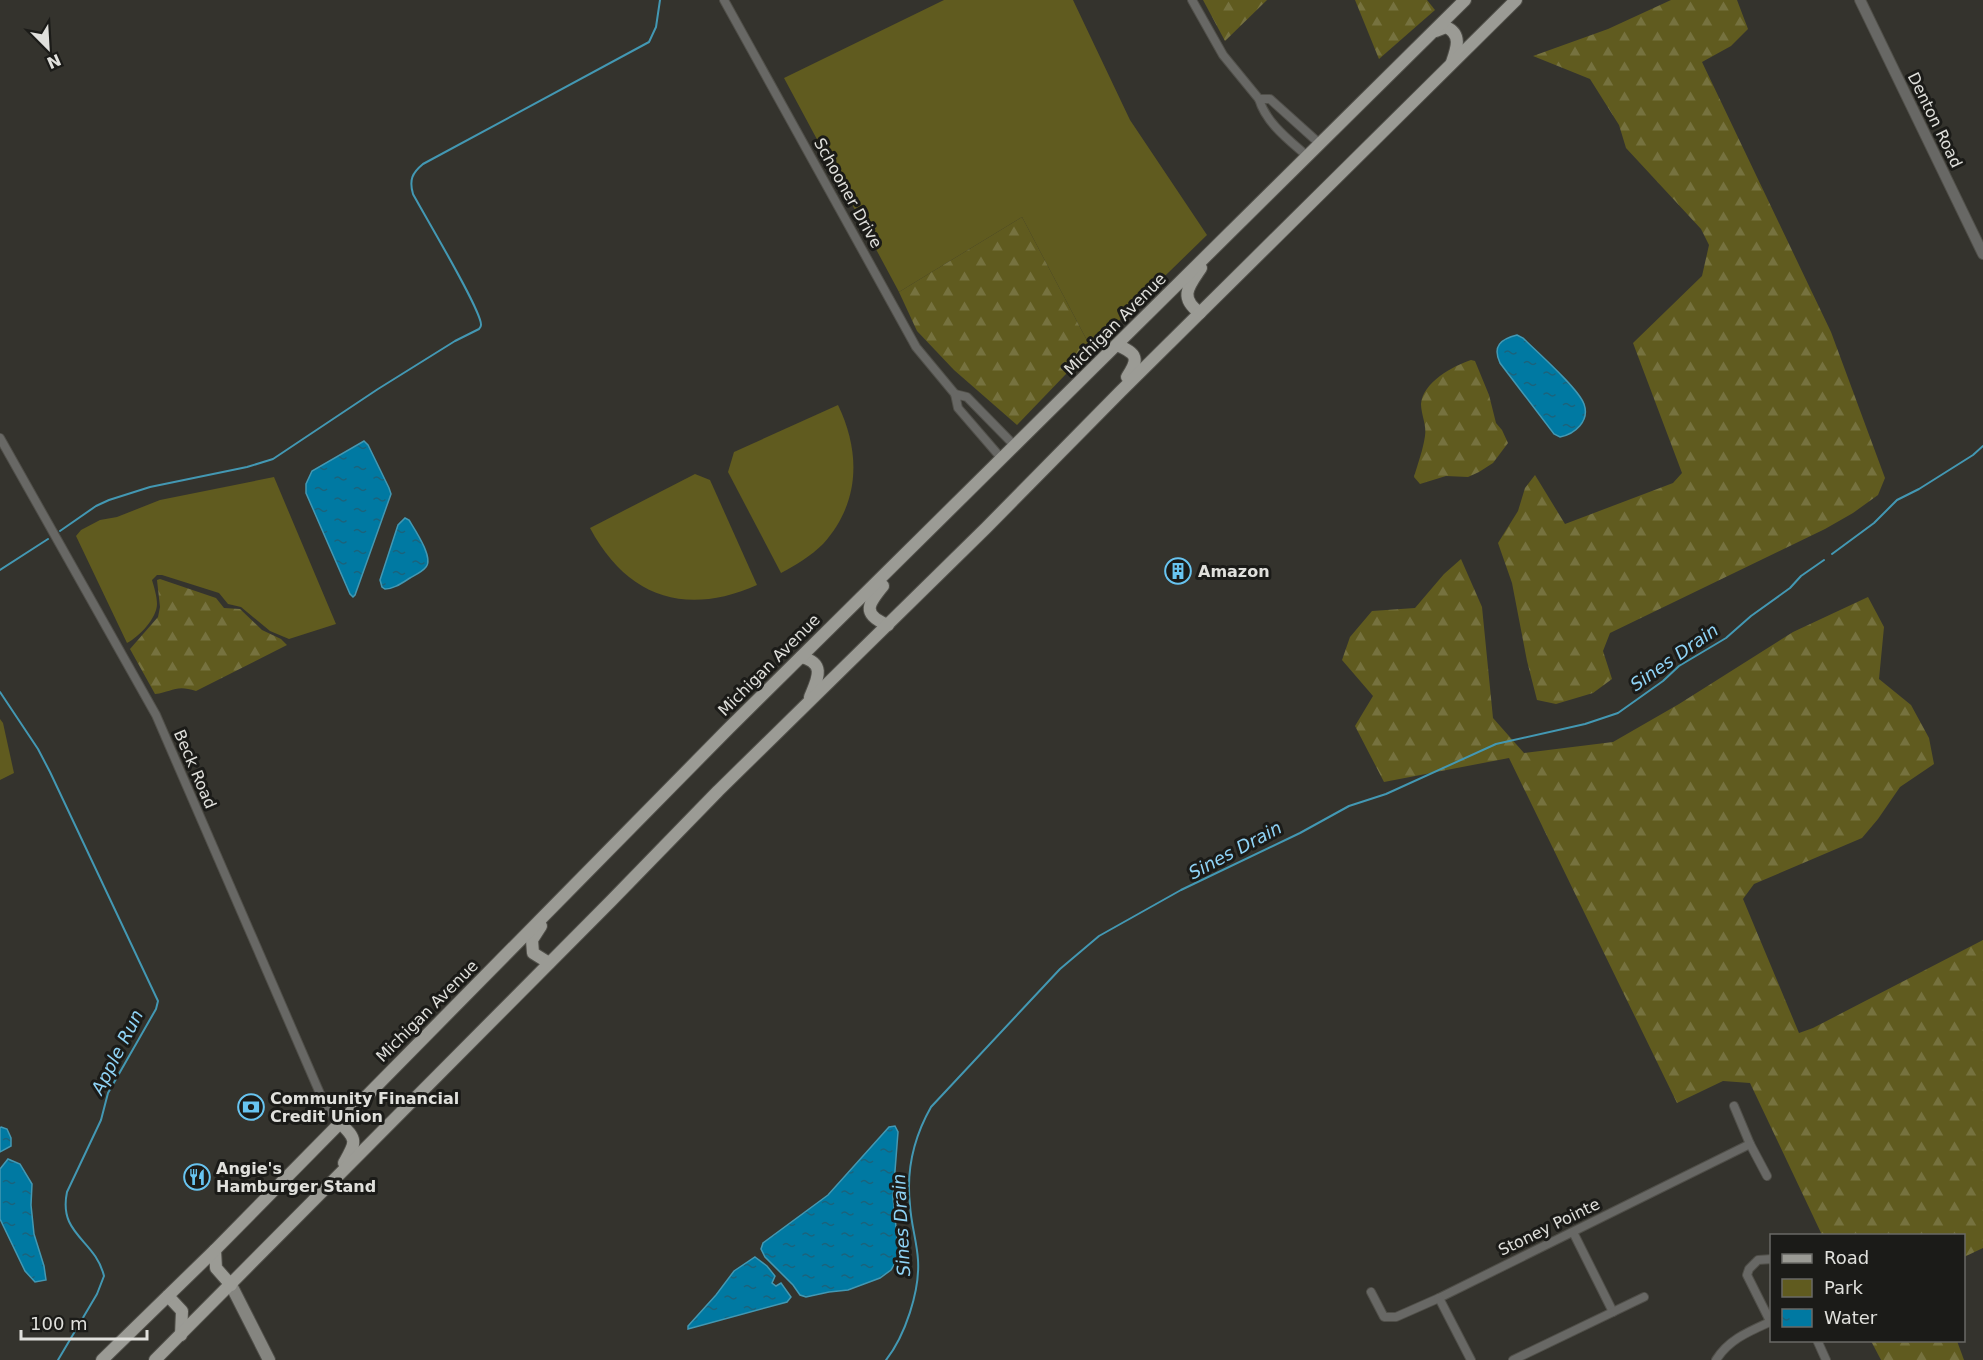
<svg xmlns="http://www.w3.org/2000/svg" width="1983" height="1360" viewBox="0 0 1983 1360" font-family="'DejaVu Sans',sans-serif">
  <style>
    .green { fill: #605b1f }
    .forest { fill: url(#forest-firs) }
    .water { fill: url(#water-ripples); stroke: #4398b3; stroke-width: 1.5 }
    .lines { fill: none; stroke-linecap: round; stroke-linejoin: round }
    .stream { stroke: #4398b3; stroke-width: 2 }
    .minor-casing { stroke: #504f49; stroke-width: 10 }
    .tertiary-casing { stroke: #504f49; stroke-width: 12 }
    .secondary-casing { stroke: #504f49; stroke-width: 14 }
    .primary-casing { stroke: #504f49; stroke-width: 14 }
    .minor { stroke: #686865; stroke-width: 8 }
    .tertiary { stroke: #686865; stroke-width: 10 }
    .secondary { stroke: #858580; stroke-width: 12 }
    .primary { stroke: #9b9b95; stroke-width: 12 }
    .labels { text-anchor: middle; dominant-baseline: central; stroke-width: 6; stroke-linejoin: round; paint-order: stroke }
    .street-label { font-size: 16px; fill: #e0e0dc; stroke: #1b1b18 }
    .poi-label { font-size: 16px; font-weight: bold; fill: #e0e0dc; stroke: #1b1b18; text-anchor: start }
    .water-label { font-size: 18px; font-style: italic; fill: #8fd3f6; stroke: #1b1b18 }
  </style>
  <defs>
    <pattern id="forest-firs" width="22" height="20" patternUnits="userSpaceOnUse" patternTransform="scale(1.5)"><rect width="22" height="20" fill="#605b1f"/><path d="M5 1l3.5 6h-7zM16 11l3.5 6h-7z" fill="#76723f"/></pattern>
    <pattern id="water-ripples" width="26" height="14" patternUnits="userSpaceOnUse" patternTransform="scale(1.5)"><rect width="26" height="14" fill="#0079a2"/><path d="M2 4q2-2 4 0t4 0M15 11q2-2 4 0t4 0" fill="none" stroke="#1b637c"/></pattern>
  </defs>
  <rect width="100%" height="100%" fill="#34332d"/>
  <g class="green">
    <polygon points="944,0 1073,0 1130,120 1207,235 1091,348 1022,217 899,292 784,78"/>
    <path d="M838,405C861,453 860,503 823,544C811,556 796,565 781,573L728,472L734,452Z"/>
    <path d="M695,474L710,480L757,585C685,617 627,597 590,528Z"/>
    <path d="M274,477L336,624L289,639L270,631L241,607L228,604L219,593L162,575H157L152,580C154,587 157,596 157,604C157,618 139,637 127,643L76,536L81,530L100,520L117,517L160,500Z"/>
    <polygon points="0,719 3,723 14,773 0,780"/>
  </g>
  <g class="forest">
    <polygon points="1203,0 1267,0 1225,41"/>
    <polygon points="1355,0 1427,0 1435,10 1379,59"/>
    <polygon points="1671,0 1737,0 1748,29 1731,46 1702,62 1831,332 1885,478 1878,495 1853,513 1825,529 1610,633 1603,651 1612,679 1593,693 1556,704 1537,700 1527,661 1512,583 1498,543 1518,511 1525,488 1535,475 1565,524 1673,483 1682,473 1633,343 1702,276 1709,245 1701,229 1626,148 1619,125 1590,79 1533,56 1608,29"/>
    <polygon points="1022,217 1091,348 1017,425 954,370 917,331 899,292"/>
    <path d="M1471,360L1475,361L1489,395L1496,423L1502,430L1508,443L1493,463L1479,472L1468,477L1446,476L1420,484L1414,477C1418,463 1423,450 1425,436C1427,426 1421,414 1421,404C1423,382 1453,366 1471,360Z"/>
    <polygon points="1461,559 1482,607 1493,718 1524,753 1613,742 1679,704 1793,632 1868,597 1884,627 1879,679 1911,705 1929,738 1934,764 1900,787 1878,819 1862,838 1754,884 1743,899 1799,1033 1813,1028 1983,940 1983,1248 1964,1257 1964,1236 1822,1235 1750,1083 1723,1081 1677,1103 1509,758 1384,782 1355,726 1373,696 1342,660 1350,637 1372,611 1415,608 1444,574"/>
    <path d="M160,579L216,598L224,608L240,609L262,630L281,639L287,645L196,691C176,684 172,692 155,694L130,649L158,617L160,607L157,580Z"/>
    <polygon points="1871,1341 1957,1341 1964,1360 1881,1360"/>
  </g>
  <g class="water">
    <path d="M1517,335L1523,338C1537,352 1578,388 1584,404C1590,421 1575,434 1560,437L1554,434L1500,363C1492,346 1501,339 1517,335Z"/>
    <polygon points="364,441 368,445 389,488 391,494 355,595 353,597 350,594 306,493 306,484 312,471"/>
    <path d="M405,518L409,520C415,530 434,558 426,567C422,572 415,575 410,578C402,583 394,589 385,589L382,587L380,580L398,525Z"/>
    <polygon points="895,1126 898,1132 893,1197 899,1257 891,1270 880,1278 848,1290 829,1292 806,1297 800,1295 793,1285 765,1257 761,1249 763,1243 828,1195 889,1127"/>
    <polygon points="1,1127 7,1129 11,1138 11,1146 0,1152 0,1128"/>
    <polygon points="8,1159 20,1164 32,1184 31,1205 34,1234 44,1266 46,1280 35,1282 25,1271 0,1219 0,1169"/>
    <polygon points="755,1257 767,1266 775,1276 772,1283 776,1286 781,1283 791,1297 787,1302 688,1329 688,1326 716,1295 734,1271"/>
  </g>
  <g class="lines">
    <g class="stream">
      <path d="M60,531L96,506L109,500L150,487L247,467L273,459L378,389L455,341L479,329C480,328 481,327 481,325C482,311 423,213 413,194C409,180 412,173 423,164L649,42L656,27L660,0"/>
      <polyline points="1832,554 1874,523 1897,500 1919,489 1973,455 1983,446"/>
      <polyline points="0,570 48,539"/>
      <path d="M0,692L38,749L50,772L158,1001L156,1009L108,1093L101,1120L67,1192C58,1235 95,1239 104,1276L97,1294L58,1360"/>
      <path d="M886,1360C905,1336 920,1291 918,1260C917,1242 911,1224 910,1205C906,1170 914,1137 931,1107L1060,969L1099,936L1181,890L1300,833L1349,806L1386,794L1496,744L1585,724L1618,713L1663,681L1679,666L1726,638L1751,616L1790,588L1801,576L1824,560"/>
    </g>
    <g class="minor-casing">
      <g id="minor">
        <polyline points="724,0 916,347 955,394"/>
        <polyline points="1192,0 1223,55 1259,99"/>
        <path d="M1307,156C1289,140 1266,123 1259,99H1270L1320,144"/>
        <polyline points="0,438 156,715 325,1105 340,1123"/>
        <polyline points="1002,459 958,408 955,394 967,397 1015,446"/>
        <polyline points="1734,1106 1750,1144 1767,1176"/>
        <polyline points="1573,1232 1613,1312"/>
        <polyline points="1371,1292 1384,1317 1396,1317 1439,1298 1750,1144"/>
        <polyline points="1439,1298 1471,1360"/>
        <polyline points="1770,1321 1747,1275 1749,1269 1758,1260 1772,1259"/>
        <polyline points="1817,1340 1826,1360"/>
        <polyline points="1513,1360 1644,1297"/>
        <path d="M1716,1360C1729,1339 1750,1331 1772,1321"/>
      </g>
    </g>
    <g class="tertiary-casing">
      <polyline id="tertiary" points="1860,0 1983,254"/>
    </g>
    <g class="secondary-casing">
      <polyline id="secondary" points="231,1285 269,1360"/>
    </g>
    <g class="primary-casing">
      <g id="primary">
        <path d="M1436,31L1446,27C1462,34 1457,48 1452,62"/>
        <path d="M1200,313C1178,297 1189,286 1201,268"/>
        <path d="M1117,345C1138,354 1139,359 1127,377"/>
        <path d="M883,586C869,603 860,614 888,625"/>
        <path d="M801,657C827,663 817,680 810,697"/>
        <polyline points="541,926 532,940 533,953 549,963"/>
        <path d="M340,1123C358,1140 356,1142 344,1163"/>
        <polyline points="215,1250 216,1268 231,1285"/>
        <polyline points="168,1296 182,1311 181,1335"/>
        <polyline points="102,1360 215,1250 728,729 1465,0"/>
        <polyline points="155,1360 611,901 718,791 986,528 1120,392 1516,0"/>
      </g>
    </g>
    <use href="#minor" class="minor"/>
    <use href="#tertiary" class="tertiary"/>
    <use href="#secondary" class="secondary"/>
    <use href="#primary" class="primary"/>
  </g>
  <defs>
    <g id="building-ring" transform="scale(1.35)"><circle r="9.5" fill="#1b1b18" stroke="#68c4f0" stroke-width="1.5"/><path d="M-4-6H4V6H1V3H-1V6H-4ZM-2.5-4.3h1.7v1.8h-1.7ZM.8-4.3h1.7v1.8H.8ZM-2.5-1h1.7V.8h-1.7ZM.8-1h1.7V.8H.8Z" fill="#68c4f0"/></g>
    <g id="bank-ring" transform="scale(1.35)"><circle r="9.5" fill="#1b1b18" stroke="#68c4f0" stroke-width="1.5"/><path d="M-6-4H6V4H-6ZM0-2.3a2.3 2.3 0 1 0 0 4.6a2.3 2.3 0 1 0 0-4.6Z" fill="#68c4f0"/></g>
    <g id="restaurant-ring" transform="scale(1.35)"><circle r="9.5" fill="#1b1b18" stroke="#68c4f0" stroke-width="1.5"/><path d="M-5-6h1v4h1v-4h1v4h1v-4h1v5L-1.5 .5V6h-2V.5L-5-1ZM5-6V6H3V1.5H1.5Q1.5-4 5-6Z" fill="#68c4f0"/></g>
  </defs>
  <g fill-rule="evenodd">
    <use href="#building-ring" x="1178" y="571"/>
    <use href="#bank-ring" x="251" y="1107"/>
    <use href="#restaurant-ring" x="197" y="1177"/>
  </g>
  <g class="labels">
    <g class="street-label">
      <text transform="translate(1935 120) rotate(64)">Denton Road</text>
      <text transform="translate(848 193) rotate(61)">Schooner Drive</text>
      <text transform="translate(1115 324) rotate(-45)">Michigan Avenue</text>
      <text transform="translate(769 665) rotate(-45)">Michigan Avenue</text>
      <text transform="translate(195 769) rotate(67)">Beck Road</text>
      <text transform="translate(427 1011) rotate(-45)">Michigan Avenue</text>
      <text transform="translate(1549 1227) rotate(-26)">Stoney Pointe</text>
    </g>
    <g class="poi-label">
      <text x="1198" y="571">Amazon</text>
      <text x="270" y="1098">Community Financial<tspan x="270" dy="18">Credit Union</tspan></text>
      <text x="216" y="1168">Angie's<tspan x="216" dy="18">Hamburger Stand</tspan></text>
    </g>
    <g class="water-label">
      <text transform="translate(1674 657) rotate(-35)">Sines Drain</text>
      <text transform="translate(1235 850) rotate(-28)">Sines Drain</text>
      <text transform="translate(117 1052) rotate(-63)">Apple Run</text>
      <text transform="translate(901 1225) rotate(-93)">Sines Drain</text>
    </g>
  </g>
  <rect x="1770" y="1234" width="195" height="108" fill="#1b1b18" stroke="#6a6a66" stroke-width="1.5"/>
  <rect x="1782" y="1254" width="30" height="9" fill="#9b9b95" stroke="#6a6a66" stroke-width="1.5"/>
  <text x="1824" y="1264" font-size="18" fill="#e0e0dc">Road</text>
  <rect x="1782" y="1279" width="30" height="18" fill="#605b1f" stroke="#6a6a66" stroke-width="1.5"/>
  <text x="1824" y="1294" font-size="18" fill="#e0e0dc">Park</text>
  <rect x="1782" y="1309" width="30" height="18" fill="url(#water-ripples)" stroke="#6a6a66" stroke-width="1.5"/>
  <text x="1824" y="1324" font-size="18" fill="#e0e0dc">Water</text>
  <g transform="translate(48 48) rotate(156)" stroke="#1b1b18" stroke-width="4.5" paint-order="stroke">
  <path d="M0-4.5L10 22L0 15L-10 22Z" fill="#e0e0dc"/>
  <text y="-9" font-size="16" font-weight="bold" text-anchor="middle" fill="#e0e0dc">N</text>
  </g>
  <path d="M21 1330v9h126v-9" fill="none" stroke="#e0e0dc" stroke-width="3"/>
  <text x="30" y="1330" font-size="18" fill="#e0e0dc" stroke="#1b1b18" stroke-width="4.5" paint-order="stroke">100 m</text>
</svg>
